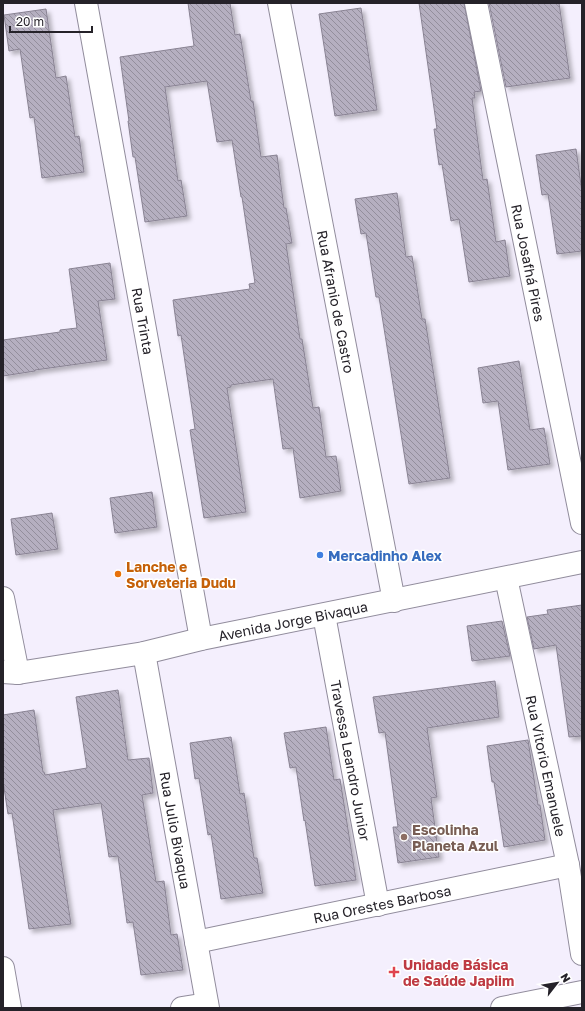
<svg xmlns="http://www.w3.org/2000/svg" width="585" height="1011" viewBox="0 0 585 1011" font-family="'Golos Text',sans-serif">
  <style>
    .building { fill: url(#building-back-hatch); stroke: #898393; filter: url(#shadow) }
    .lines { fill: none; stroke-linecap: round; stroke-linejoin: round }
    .minor-casing { stroke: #918c9c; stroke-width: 24 }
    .minor { stroke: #fff; stroke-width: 22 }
    .shop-dot { fill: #3f7fe0; stroke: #fff; stroke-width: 1.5 }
    .food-dot { fill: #e8710a; stroke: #fff; stroke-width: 1.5 }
    .education-dot { fill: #8d6e63; stroke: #fff; stroke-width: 1.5 }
    .health-dot { fill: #e0444e; stroke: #fff; stroke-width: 1.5 }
    .labels { text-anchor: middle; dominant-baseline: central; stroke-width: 3; stroke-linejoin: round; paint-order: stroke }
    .street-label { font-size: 14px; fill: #252229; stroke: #fff }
    .shop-label { font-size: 14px; font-weight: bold; fill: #366cbe; stroke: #fff; text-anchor: start }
    .food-label { font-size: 14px; font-weight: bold; fill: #c56008; stroke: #fff; text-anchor: start }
    .education-label { font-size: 14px; font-weight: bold; fill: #785e54; stroke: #fff; text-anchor: start }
    .health-label { font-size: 14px; font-weight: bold; fill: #be3a42; stroke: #fff; text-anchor: start }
  </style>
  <defs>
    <pattern id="building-back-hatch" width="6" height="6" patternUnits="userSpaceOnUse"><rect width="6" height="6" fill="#b5afc0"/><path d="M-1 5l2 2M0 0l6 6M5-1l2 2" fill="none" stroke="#938e9c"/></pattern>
    <filter id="shadow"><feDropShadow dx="3.5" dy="3.5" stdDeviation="2" flood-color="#0004"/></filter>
  </defs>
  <rect width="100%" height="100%" fill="#f4effd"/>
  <g class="building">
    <polygon points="188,3 230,3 235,35 240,34 251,101 253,101 261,157 277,155 284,208 286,208 292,243 286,244 300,339 302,339 313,408 319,407 326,457 336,456 341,491 300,498 293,448 283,449 273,379 231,385 231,387 227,388 246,512 204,518 190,430 195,429 181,335 178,336 173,300 250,289 249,284 255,283 242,197 241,197 232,140 217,142 207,81 165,87 178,181 181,180 187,216 145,222 135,157 133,157 128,121 129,121 120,57 194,46"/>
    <polygon points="419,3 464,3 481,91 474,92 475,98 472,98 483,180 487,179 496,242 505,240 510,276 469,282 459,219 451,221 442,164 439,165 434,129 437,129"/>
    <polygon points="489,3 559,3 570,78 506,87"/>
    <polygon points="361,8 377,110 335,116 319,14"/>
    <polygon points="46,9 56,78 66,76 75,137 79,136 84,172 42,178 34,117 30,118 20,49 9,51 4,15"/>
    <polygon points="576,149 582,192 582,251 557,254 548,194 542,195 536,155"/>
    <polygon points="397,193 406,257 412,256 422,319 425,319 450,478 409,484 379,297 376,297 366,233 361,234 355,199"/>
    <polygon points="110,263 115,299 98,301 107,360 35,370 35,371 3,376 3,340 60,332 60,330 77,328 69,269"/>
    <polygon points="519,361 530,430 544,428 550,464 508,470 498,401 483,403 478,368"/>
    <polygon points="152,492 157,527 115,533 110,498"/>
    <polygon points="52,513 58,549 16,555 11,519"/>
    <polygon points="582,605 582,736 569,737 556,645 534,649 527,617 548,614 547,610"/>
    <polygon points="502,621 510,656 472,661 467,626"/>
    <polygon points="495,681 499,717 427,728 437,797 431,798 439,857 398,863 393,827 398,827 385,732 379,733 373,697"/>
    <polygon points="118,690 128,760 149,758 153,793 142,795 156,882 164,881 171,935 177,934 183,970 141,975 133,922 127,923 118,856 109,857 101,803 53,810 71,924 29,929 12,813 8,814 3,781 3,715 34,710 43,772 44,772 45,775 87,768 76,697"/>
    <polygon points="326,727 334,780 340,779 356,880 315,886 305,820 304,821 296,767 290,768 284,733"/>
    <polygon points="231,737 240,794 244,793 254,858 257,858 263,893 221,899 211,834 208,835 199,778 195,779 190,743"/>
    <polygon points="528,740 538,805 540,805 545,840 504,847 494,782 492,782 487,746"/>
  </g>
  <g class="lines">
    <g class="minor-casing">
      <g id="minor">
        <path id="s1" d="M86,3L201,639"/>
        <path id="s2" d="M279,3L394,601"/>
        <path id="s3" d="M476,3L582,523"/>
        <path id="s4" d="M506,578L568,865L582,954"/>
        <polyline points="3,598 18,673"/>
        <path id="s5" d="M324,615L378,905"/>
        <path id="s6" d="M144,653L208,1008"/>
        <path id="s7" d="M3,672L18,673L144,653L201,639L582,562"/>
        <path id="s8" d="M196,942L568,865"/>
        <polyline points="3,968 10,1008"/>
        <polyline points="182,1008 207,1004"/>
        <polyline points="502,1008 582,992"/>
      </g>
    </g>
    <use href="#minor" class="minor"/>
  </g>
  <circle class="shop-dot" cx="320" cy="555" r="4"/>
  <circle class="food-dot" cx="118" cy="574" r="4"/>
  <circle class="education-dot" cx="404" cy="837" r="4"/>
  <path class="health-dot" d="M392 966h4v4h4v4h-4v4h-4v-4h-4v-4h4z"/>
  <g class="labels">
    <g class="street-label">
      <text stroke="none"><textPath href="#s3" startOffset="265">Rua Josafhá Pires</textPath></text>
      <text stroke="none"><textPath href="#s2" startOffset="304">Rua Afranio de Castro</textPath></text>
      <text stroke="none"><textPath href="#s1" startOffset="323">Rua Trinta</textPath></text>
      <text stroke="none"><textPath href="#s7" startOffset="295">Avenida Jorge Bivaqua</textPath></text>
      <text stroke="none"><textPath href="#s5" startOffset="148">Travessa Leandro Junior</textPath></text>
      <text stroke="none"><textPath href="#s4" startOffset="192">Rua Vitorio Emanuele</textPath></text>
      <text stroke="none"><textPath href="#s6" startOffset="180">Rua Julio Bivaqua</textPath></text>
      <text stroke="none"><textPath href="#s8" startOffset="190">Rua Orestes Barbosa</textPath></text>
    </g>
    <g class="shop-label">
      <text x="328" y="555">Mercadinho Alex</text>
    </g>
    <g class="food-label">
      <text x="126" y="566">Lanche e<tspan x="126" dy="16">Sorveteria Dudu</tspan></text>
    </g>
    <g class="education-label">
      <text x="412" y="829">Escolinha<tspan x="412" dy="16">Planeta Azul</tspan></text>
    </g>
    <g class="health-label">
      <text x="403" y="964">Unidade Básica<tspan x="403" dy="16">de Saúde Japiim</tspan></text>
    </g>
  </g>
  <rect width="585" height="1011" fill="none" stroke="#252229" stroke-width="8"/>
  <g transform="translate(557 983) rotate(59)" stroke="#ffffff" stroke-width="3" paint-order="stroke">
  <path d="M0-3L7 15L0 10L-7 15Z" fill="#252229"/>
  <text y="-6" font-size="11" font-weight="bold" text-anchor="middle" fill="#252229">N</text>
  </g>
  <path d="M10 26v6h82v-6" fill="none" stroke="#252229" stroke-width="2"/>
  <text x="16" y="26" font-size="12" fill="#252229" stroke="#ffffff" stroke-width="3" paint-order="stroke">20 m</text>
</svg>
